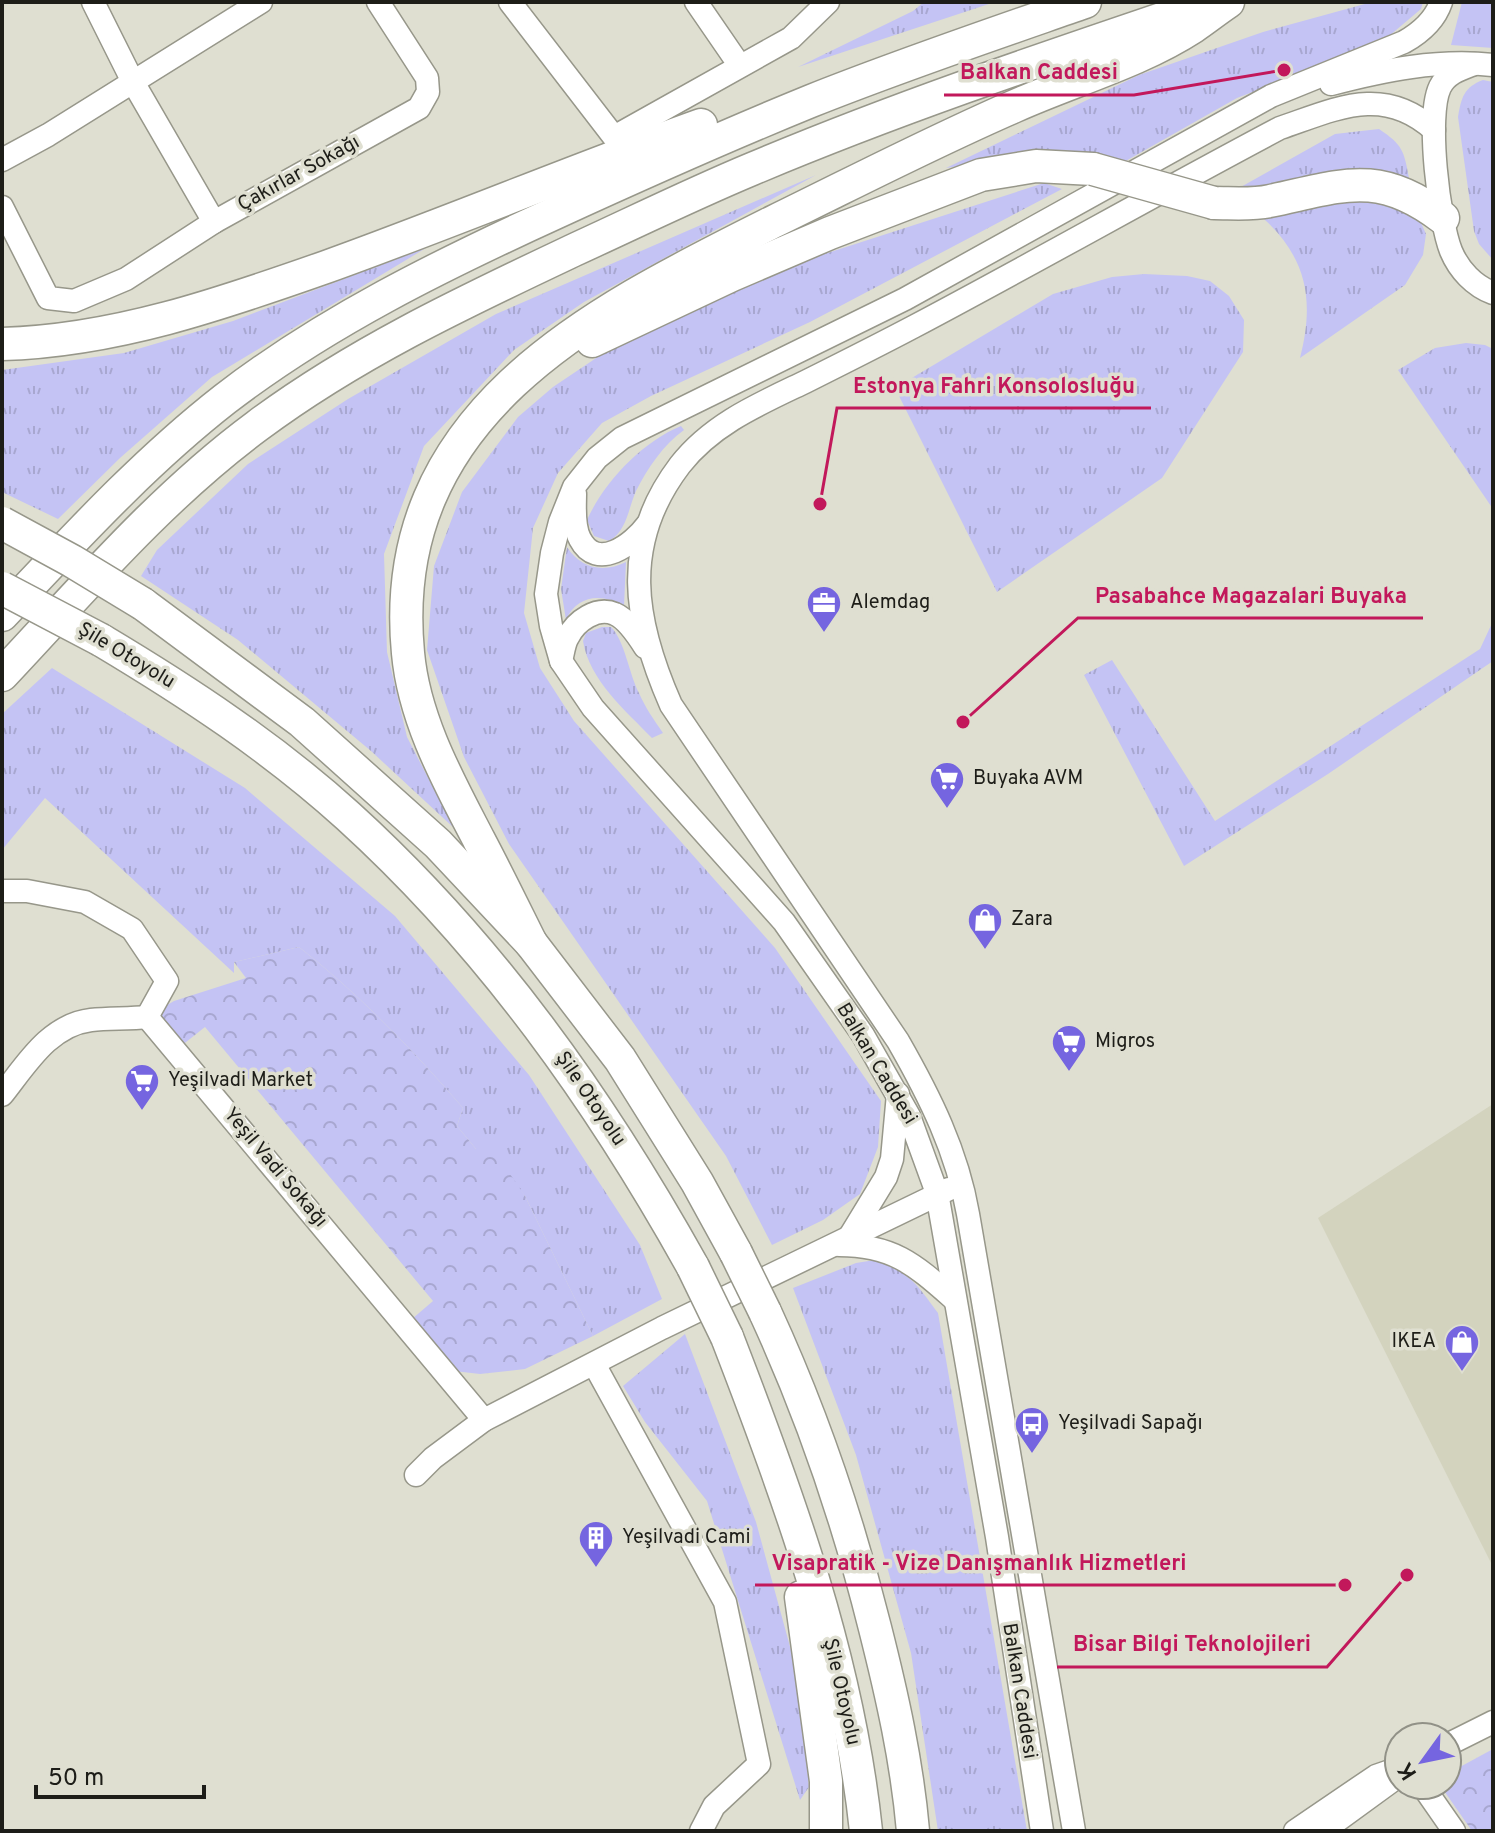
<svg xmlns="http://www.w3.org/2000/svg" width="1495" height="1833" viewBox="0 0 1495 1833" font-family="Overpass,sans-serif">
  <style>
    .built { fill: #d3d3be }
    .grass { fill: url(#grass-tufts) }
    .forest { fill: url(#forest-crowns) }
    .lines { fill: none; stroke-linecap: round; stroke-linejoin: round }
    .minor-casing { stroke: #97978a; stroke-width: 25 }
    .highway-casing { stroke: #97978a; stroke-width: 35 }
    .minor { stroke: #fff; stroke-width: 22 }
    .highway { stroke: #fff; stroke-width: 32 }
    .highway-bridge-casing { stroke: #97978a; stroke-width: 35; stroke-linecap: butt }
    .highway-bridge { stroke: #fff; stroke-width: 32 }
    .labels { text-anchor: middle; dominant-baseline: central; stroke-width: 7; stroke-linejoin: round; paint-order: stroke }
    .street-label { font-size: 20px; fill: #1d1d18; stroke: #dfdfd1 }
    .poi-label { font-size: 20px; fill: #1d1d18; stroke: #dfdfd1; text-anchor: start }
    .leader { fill: none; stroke: #c2185b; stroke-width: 3 }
    .callout-dot { fill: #c2185b; stroke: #dfdfd1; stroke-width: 3 }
    .callout-label { font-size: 22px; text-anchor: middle; font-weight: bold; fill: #c2185b; stroke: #dfdfd1; stroke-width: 7; stroke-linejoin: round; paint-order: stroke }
  </style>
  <defs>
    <pattern id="grass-tufts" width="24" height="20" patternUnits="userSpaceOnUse" patternTransform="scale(2)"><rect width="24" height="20" fill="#c4c3f4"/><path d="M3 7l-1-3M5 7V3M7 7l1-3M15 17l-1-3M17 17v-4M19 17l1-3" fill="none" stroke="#a8a7d0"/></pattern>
    <pattern id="forest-crowns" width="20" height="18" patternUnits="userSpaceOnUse" patternTransform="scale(2)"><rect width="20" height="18" fill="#c4c3f4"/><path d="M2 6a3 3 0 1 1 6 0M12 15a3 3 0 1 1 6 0" fill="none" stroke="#a8a7d0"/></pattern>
  </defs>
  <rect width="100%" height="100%" fill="#dfdfd1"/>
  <polygon class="built" points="1493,1104 1493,1567 1318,1218"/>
  <g class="grass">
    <polygon points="924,2 995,2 798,67 913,11"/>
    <polygon points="1372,2 1423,2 1421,9 1382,42 1237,98 1124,162 1036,155 946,168 1139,75 1263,32"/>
    <polygon points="1462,2 1493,2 1493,48 1451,45"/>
    <path d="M1483,80L1493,82V260L1479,244L1474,231L1458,117C1461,98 1464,87 1483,80Z"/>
    <path d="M1379,129C1403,145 1404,151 1409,178L1363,176L1260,195L1239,188L1335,134Z"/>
    <polygon points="816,175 584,302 514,350 424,446 384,554 387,652 407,737 454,828 371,751 238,640 141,576 157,550 248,464 348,399 496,314"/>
    <polygon points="1044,183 1062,189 810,322 651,396 602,423 558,473 533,528 524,613 540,668 574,721 775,948 881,1101 878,1147 860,1194 823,1220 772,1245 726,1156 509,844 464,757 427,650 434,566 462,492 518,417 553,387 623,340 812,258"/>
    <path d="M1378,195L1418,216L1426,234L1423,255L1405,285L1300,358C1316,296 1305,253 1256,212Z"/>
    <polygon points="426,248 212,377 120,458 58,519 2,492 2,370 124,353 233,321"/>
    <polygon points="1144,274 1187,276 1210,281 1229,296 1244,320 1243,352 1162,478 997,592 895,388 1053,294 1112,277"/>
    <polygon points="1466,343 1485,345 1493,349 1493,509 1398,370 1435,348"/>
    <path d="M681,426L684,430C663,445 647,469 636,491C628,509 627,531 609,541L594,536L587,520C604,482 642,442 681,426Z"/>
    <path d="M567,547C581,569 604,573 626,562L624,606C602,593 577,595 566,620L561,589Z"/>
    <polygon points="1493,621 1493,661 1328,774 1184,866 1084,675 1112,660 1215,821 1480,649"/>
    <path d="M602,627H611C625,641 629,674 639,693C645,707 654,720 663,733L652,738C626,711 589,680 583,641L586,633Z"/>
    <path d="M52,668L245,788L395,916L529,1075L640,1245L662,1299L593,1336L525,1196L487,1150L476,1149L457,1126L463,1108C412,1049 360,995 299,947L234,962V973L45,798L2,850V714Z"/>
    <path d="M875,1260C910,1273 916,1283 938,1313L1027,1831H938L911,1653L856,1455L793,1288L856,1263Z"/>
    <polygon points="685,1334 756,1522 798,1676 809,1787 800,1800 707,1501 645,1422 623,1386"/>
  </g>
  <g class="forest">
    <path d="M299,947C360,995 412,1049 463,1108L457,1126L476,1149H493L525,1196L593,1336L525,1369L480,1374L454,1371L405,1325L433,1301L205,1027L176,1050L147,1017L174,1001L246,978L234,962Z"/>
    <polygon points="1493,1749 1493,1831 1472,1831 1440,1785 1447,1785 1447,1774"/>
  </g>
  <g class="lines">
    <g class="minor-casing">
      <g id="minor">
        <polyline points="93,2 133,82 214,222"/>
        <polyline points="510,2 614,137 791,38 828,2"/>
        <polyline points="696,2 740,66"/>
        <path d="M1474,64C1461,69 1447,73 1440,87C1426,116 1439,221 1451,251C1459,270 1474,286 1493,293"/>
        <path d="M1331,84C1384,70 1438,59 1493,65"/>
        <polyline points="2,160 48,135 261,2"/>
        <polyline points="2,207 48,298 74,301 126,279 214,222 419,108 428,92 427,78 378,2"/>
        <path d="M575,494C575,507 573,526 580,539C597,572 633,544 647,525"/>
        <path d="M561,661C563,654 564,643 568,637C576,621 597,606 615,614C627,619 638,636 645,647"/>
        <polyline points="2,891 27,891 85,902 132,929 167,981 147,1017"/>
        <polyline points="147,1017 484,1420"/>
        <path d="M2,1095C26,1065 49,1025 91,1020C109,1018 129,1019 147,1017"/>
        <polyline points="850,1236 886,1177 892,1159 898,1094"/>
        <path d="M839,1245C894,1245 915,1265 955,1300"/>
        <polyline points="594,1364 725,1602 759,1764 714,1806 701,1831"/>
        <polyline points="416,1475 433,1458 484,1420 662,1328 949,1189"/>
        <polyline points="1447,1745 1493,1722"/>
        <polyline points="1422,1785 1454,1831"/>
        <path d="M1042,1831L997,1537L937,1193L909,1116L863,1035L784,922L593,708L561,661L551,626L546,594L552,553L560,522L574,487L597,458L622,438L905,299L1271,96L1404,42C1420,33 1435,20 1441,2"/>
        <path d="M1074,1831L968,1214C957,1151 930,1097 898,1041L671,705C634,621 620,544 680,465C712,424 759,404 805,382C841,364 877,346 913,327C1036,262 1157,193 1280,128C1336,109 1383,84 1434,130"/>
        <polyline points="1295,1831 1376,1776 1399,1768"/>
        <polyline points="1323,1831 1393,1780"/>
      </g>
    </g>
    <g class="highway-casing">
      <g id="highway">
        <path d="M1214,203C1232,203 1252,205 1270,201C1342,186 1378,168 1443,218"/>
        <polyline points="592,341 732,275 830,233 981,175 1036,166 1093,169"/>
        <path d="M2,344C114,341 221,304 326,267C451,222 575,170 701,125"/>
        <polyline points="143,604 302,722 438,844 531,943 620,1059 697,1182 736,1253"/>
        <path d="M2,615C73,540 143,463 225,399C325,322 441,265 555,213C640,174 725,136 811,101C901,65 993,34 1085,2"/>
        <path d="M101,640C188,692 273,748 348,816C490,945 600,1100 693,1267"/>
        <path d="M2,675C83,589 161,497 257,426C355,353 464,302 574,250C633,223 692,194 752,169C899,107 1049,57 1200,6"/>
        <path d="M531,943C514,909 497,874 479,840C449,782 414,720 408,653C385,413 593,312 775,221C855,182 934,141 1015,106C1073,80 1139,62 1193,27C1205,19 1216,10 1228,2"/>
        <path d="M765,1312C813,1416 847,1516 875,1628C892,1695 907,1762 913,1831"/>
        <path d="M727,1337C789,1497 848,1659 866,1831"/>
        <polyline points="801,1597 826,1781 826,1831"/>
      </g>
    </g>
    <use href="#minor" class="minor"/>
    <use href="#highway" class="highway"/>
    <g class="highway-bridge-casing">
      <g id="highway-bridge">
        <polyline points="1093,169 1214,203"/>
        <polyline points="2,523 72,561 143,604"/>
        <polyline points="2,588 101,640"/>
        <polyline points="736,1253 765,1312"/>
        <polyline points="693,1267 727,1337"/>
      </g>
    </g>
    <use href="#highway-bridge" class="highway-bridge"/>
  </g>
  <defs>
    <g id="office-pin" transform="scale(1.8)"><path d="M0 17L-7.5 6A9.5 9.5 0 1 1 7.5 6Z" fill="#7565e0" stroke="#dfdfd1"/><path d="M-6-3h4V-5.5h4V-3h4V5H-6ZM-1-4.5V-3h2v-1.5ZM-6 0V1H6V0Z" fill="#fff"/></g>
    <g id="supermarket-pin" transform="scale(1.8)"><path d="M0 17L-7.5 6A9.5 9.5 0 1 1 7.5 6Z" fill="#7565e0" stroke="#dfdfd1"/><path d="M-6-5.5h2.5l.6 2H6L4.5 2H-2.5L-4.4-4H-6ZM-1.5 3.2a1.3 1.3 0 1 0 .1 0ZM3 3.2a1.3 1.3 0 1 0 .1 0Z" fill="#fff"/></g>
    <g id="shop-pin" transform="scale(1.8)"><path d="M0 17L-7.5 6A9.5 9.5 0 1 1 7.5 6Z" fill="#7565e0" stroke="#dfdfd1"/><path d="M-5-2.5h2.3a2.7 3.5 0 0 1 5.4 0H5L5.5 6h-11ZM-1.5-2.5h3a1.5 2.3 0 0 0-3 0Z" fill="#fff"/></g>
    <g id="bus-pin" transform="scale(1.8)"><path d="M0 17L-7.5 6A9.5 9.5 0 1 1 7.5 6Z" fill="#7565e0" stroke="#dfdfd1"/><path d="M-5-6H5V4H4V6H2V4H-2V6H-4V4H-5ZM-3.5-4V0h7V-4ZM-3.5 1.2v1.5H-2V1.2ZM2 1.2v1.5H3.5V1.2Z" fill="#fff"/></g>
    <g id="building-pin" transform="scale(1.8)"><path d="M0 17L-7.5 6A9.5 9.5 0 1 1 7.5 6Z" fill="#7565e0" stroke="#dfdfd1"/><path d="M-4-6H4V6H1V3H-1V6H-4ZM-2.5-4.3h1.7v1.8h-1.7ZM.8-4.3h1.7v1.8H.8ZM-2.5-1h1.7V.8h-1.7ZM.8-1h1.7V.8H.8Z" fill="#fff"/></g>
  </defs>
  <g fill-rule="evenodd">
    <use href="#office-pin" x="824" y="603"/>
    <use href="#supermarket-pin" x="947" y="779"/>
    <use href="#shop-pin" x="985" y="920"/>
    <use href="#supermarket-pin" x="1069" y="1042"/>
    <use href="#supermarket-pin" x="142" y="1081"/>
    <use href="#shop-pin" x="1462" y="1342"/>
    <use href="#bus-pin" x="1032" y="1424"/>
    <use href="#building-pin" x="596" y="1538"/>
  </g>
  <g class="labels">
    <g class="street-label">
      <text transform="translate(299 174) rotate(-29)">Çakırlar Sokağı</text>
      <text transform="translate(126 656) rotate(31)">Şile Otoyolu</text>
      <text transform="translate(876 1064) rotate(59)">Balkan Caddesi</text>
      <text transform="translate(590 1099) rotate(56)">Şile Otoyolu</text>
      <text transform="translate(275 1168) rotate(50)">Yeşil Vadi Sokağı</text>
      <text transform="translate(1019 1691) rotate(81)">Balkan Caddesi</text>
      <text transform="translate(841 1692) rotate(77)">Şile Otoyolu</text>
    </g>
    <g class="poi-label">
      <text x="850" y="603">Alemdag</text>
      <text x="973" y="779">Buyaka AVM</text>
      <text x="1011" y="920">Zara</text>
      <text x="1095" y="1042">Migros</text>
      <text x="168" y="1081">Yeşilvadi Market</text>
      <text x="1436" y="1342" text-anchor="end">IKEA</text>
      <text x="1058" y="1424">Yeşilvadi Sapağı</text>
      <text x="622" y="1538">Yeşilvadi Cami</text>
    </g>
  </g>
  <path class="leader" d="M1284 70L1134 95H944M820 504L837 408H1151M963 722L1078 618H1423M1345 1585L1203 1585H755M1407 1575L1327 1667H1057"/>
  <g class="callout-dot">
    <circle cx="1284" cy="70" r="8"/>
    <circle cx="820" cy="504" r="8"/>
    <circle cx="963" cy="722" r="8"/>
    <circle cx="1345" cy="1585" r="8"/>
    <circle cx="1407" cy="1575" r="8"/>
  </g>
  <g class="callout-label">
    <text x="1039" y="79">Balkan Caddesi</text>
    <text x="994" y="393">Estonya Fahri Konsolosluğu</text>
    <text x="1251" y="603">Pasabahce Magazalari Buyaka</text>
    <text x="979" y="1570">Visapratik - Vize Danışmanlık Hizmetleri</text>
    <text x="1192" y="1651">Bisar Bilgi Teknolojileri</text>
  </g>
  <rect width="1495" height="1833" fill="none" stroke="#1d1d18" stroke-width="8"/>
  <g transform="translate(1423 1761) rotate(237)"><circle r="38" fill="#dfdfd1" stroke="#919187" stroke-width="2"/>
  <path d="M0-6L14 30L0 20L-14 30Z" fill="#7565e0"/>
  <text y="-12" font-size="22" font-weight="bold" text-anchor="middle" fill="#1d1d18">K</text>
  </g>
  <path d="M36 1785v12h168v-12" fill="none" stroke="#1d1d18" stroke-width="4"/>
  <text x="48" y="1785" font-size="24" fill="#1d1d18" stroke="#dfdfd1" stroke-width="6" paint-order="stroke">50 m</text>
</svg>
